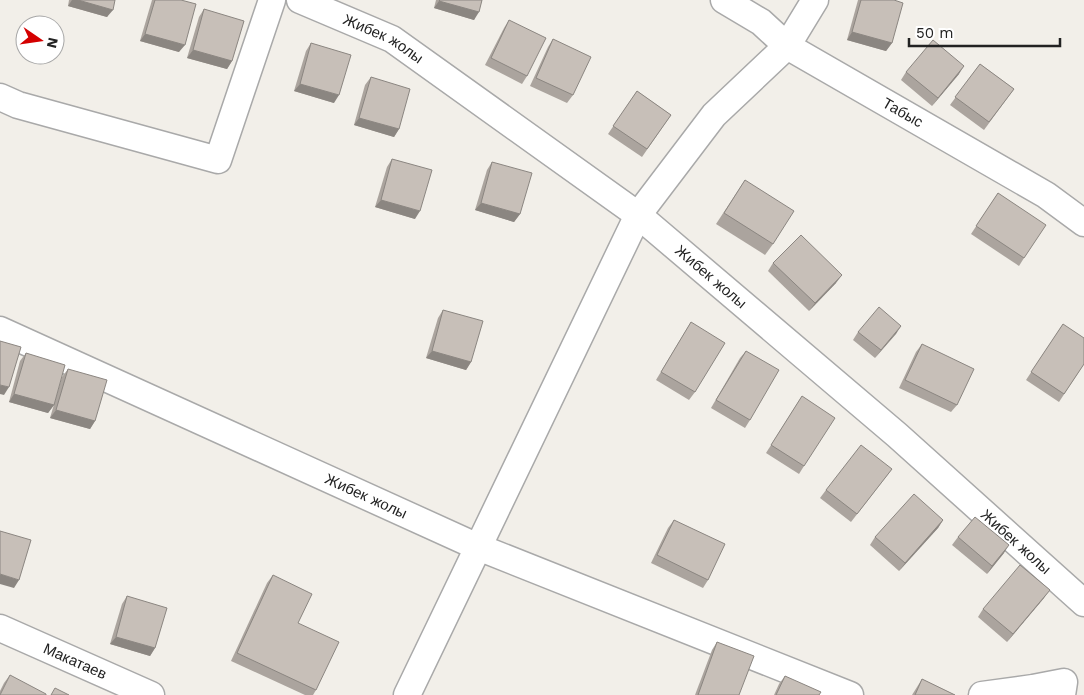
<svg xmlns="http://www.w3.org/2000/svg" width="1084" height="695" viewBox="0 0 1084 695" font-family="'Work Sans',sans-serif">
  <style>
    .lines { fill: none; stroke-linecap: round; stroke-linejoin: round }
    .minor-casing { stroke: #a9a9a9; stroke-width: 29 }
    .minor { stroke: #fff; stroke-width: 26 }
    .wall { fill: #aba49e }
    .shaded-wall { fill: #8b8681 }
    .building { fill: #c7bfb8; stroke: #8b8681 }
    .labels { text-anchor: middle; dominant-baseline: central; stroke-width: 4; stroke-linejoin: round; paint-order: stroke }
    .street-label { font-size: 15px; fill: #222; stroke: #fff }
  </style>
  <rect width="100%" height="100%" fill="#f2efe9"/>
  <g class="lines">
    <g class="minor-casing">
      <g id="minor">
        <path id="s1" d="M300,0L392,39L638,215L897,435L1084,603"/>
        <path id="s2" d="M724,0L761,22L787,46L1046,195L1084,223"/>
        <polyline points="0,97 18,105 218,160 272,0"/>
        <path id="s3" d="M0,330L478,547L850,695"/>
        <path id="s4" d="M0,628L151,695"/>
        <polyline points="407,695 638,215 714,115 787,46 815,0"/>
        <polyline points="982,695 1033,688 1064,682 1062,695"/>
      </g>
    </g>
    <use href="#minor" class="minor"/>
  </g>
  <g class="wall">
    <polygon points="69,0 115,0 107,17 68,6"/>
    <polygon points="152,0 181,0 179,52 140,41"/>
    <polygon points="436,0 482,0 474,20 434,8"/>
    <polygon points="858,0 894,0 892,43 886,51 847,40"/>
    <polygon points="204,9 232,61 227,69 187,58 199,17"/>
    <polygon points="509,20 527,76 522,84 485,65 504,28"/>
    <polygon points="553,39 573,95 567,103 530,86 548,47"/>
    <polygon points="311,43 334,103 294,91 306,51"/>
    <polygon points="980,64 1014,89 984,130 950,105"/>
    <polygon points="906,72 959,74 932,106 901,80"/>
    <polygon points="371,77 399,129 394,137 354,125 365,85"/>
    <polygon points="637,91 671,115 642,157 608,134"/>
    <polygon points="392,159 415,219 375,207 387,167"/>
    <polygon points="492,162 520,214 514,222 475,210 487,170"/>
    <polygon points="745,180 773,244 765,255 716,224"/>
    <polygon points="998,193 1024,258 1019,266 971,234"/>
    <polygon points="773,263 836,283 809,311 768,271"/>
    <polygon points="443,310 471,362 466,370 426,358 438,318"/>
    <polygon points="691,322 695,392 689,400 656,380"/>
    <polygon points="1063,324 1084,364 1059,402 1026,380"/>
    <polygon points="901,326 875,358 853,340 858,332"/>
    <polygon points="922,344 957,405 951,412 899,388 916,352"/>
    <polygon points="746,351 750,420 745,428 711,408 740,358"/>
    <polygon points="26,353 54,405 48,413 9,402 20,361"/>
    <polygon points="68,369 95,421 90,429 50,418 62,377"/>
    <polygon points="802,396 804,466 799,474 766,453"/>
    <polygon points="892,469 851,522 820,498 826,490"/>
    <polygon points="674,520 708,580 703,588 651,563 668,528"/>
    <polygon points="943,520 938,528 899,571 870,545 875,537"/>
    <polygon points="958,537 1004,553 987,574 952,545"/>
    <polygon points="273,575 316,690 313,695 305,695 231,661 267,583"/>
    <polygon points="127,596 155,648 150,656 110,644 122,604"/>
    <polygon points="1044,598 1007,642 978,617 983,609"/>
    <polygon points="717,642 739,695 695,695 712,650"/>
    <polygon points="10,675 0,695 0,691 4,683"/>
    <polygon points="785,676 819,695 774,695 779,684"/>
    <polygon points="922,679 955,695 912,695"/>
  </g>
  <g class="shaded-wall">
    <polygon points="72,0 78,0 113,10 107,17 68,6"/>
    <polygon points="439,1 479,12 474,20 434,8"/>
    <polygon points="852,32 892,43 886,51 847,40"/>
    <polygon points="145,34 185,45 179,52 140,41"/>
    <polygon points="193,50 232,61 227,69 187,58"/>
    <polygon points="964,66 959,74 932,106 938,98"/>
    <polygon points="300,84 339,95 334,103 294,91"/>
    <polygon points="359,118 399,129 394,137 354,125"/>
    <polygon points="381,200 420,211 415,219 375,207"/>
    <polygon points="481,203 520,214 514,222 475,210"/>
    <polygon points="842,275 836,283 809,311 815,303"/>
    <polygon points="901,326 896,334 875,358 881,350"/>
    <polygon points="432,351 471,362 466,370 426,358"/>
    <polygon points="0,385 9,387 4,395 0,394"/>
    <polygon points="14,394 54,405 48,413 9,402"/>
    <polygon points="56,410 95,421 90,429 50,418"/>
    <polygon points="943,520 938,528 899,571 905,563"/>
    <polygon points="1009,545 1004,553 987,574 992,566"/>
    <polygon points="0,574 19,580 14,588 0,584"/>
    <polygon points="1050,590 1044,598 1007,642 1013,634"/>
    <polygon points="116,637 155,648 150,656 110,644"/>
  </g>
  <g class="building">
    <polygon points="78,0 115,0 113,10"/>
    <polygon points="155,0 181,0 196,4 185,45 145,34"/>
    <polygon points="440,0 482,0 479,12 439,1"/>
    <polygon points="861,0 894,0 903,3 892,43 852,32"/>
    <polygon points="204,9 244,21 232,61 193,50"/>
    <polygon points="509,20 546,38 527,76 491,58"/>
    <polygon points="553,39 591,57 573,95 536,78"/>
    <polygon points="933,40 964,66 938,98 906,72"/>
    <polygon points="311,43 351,55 339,95 300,84"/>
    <polygon points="980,64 1014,89 989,122 955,97"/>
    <polygon points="371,77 410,89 399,129 359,118"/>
    <polygon points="637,91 671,115 647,149 613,126"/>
    <polygon points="392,159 432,170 420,211 381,200"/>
    <polygon points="492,162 532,173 520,214 481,203"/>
    <polygon points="745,180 794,211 773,244 724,213"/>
    <polygon points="998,193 1046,225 1024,258 976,226"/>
    <polygon points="801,235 842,275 815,303 773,263"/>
    <polygon points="879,307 901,326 881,350 858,332"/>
    <polygon points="443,310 483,321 471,362 432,351"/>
    <polygon points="691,322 725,343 695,392 661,372"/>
    <polygon points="1063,324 1084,338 1084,364 1064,394 1031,372"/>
    <polygon points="0,341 21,347 9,387 0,385"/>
    <polygon points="922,344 974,369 957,405 905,380"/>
    <polygon points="746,351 779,370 750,420 716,400"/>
    <polygon points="26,353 65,365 54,405 14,394"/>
    <polygon points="68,369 107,380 95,421 56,410"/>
    <polygon points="802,396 835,418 804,466 771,445"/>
    <polygon points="861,445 892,469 857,514 826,490"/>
    <polygon points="914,494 943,520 905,563 875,537"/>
    <polygon points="975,517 1009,545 992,566 958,537"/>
    <polygon points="674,520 725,544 708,580 657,555"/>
    <polygon points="0,531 31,540 19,580 0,574"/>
    <polygon points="1020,565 1050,590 1013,634 983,609"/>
    <polygon points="273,575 312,594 298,623 339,642 316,690 237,653"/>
    <polygon points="127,596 167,608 155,648 116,637"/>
    <polygon points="717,642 754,656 739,695 698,695"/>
    <polygon points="10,675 46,694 46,695 0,695"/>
    <polygon points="785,676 821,692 819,695 776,695"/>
    <polygon points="922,679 955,695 915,695"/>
    <polygon points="55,688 69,695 51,695"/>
  </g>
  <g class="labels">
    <g class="street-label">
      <text stroke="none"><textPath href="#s1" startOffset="92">Жибек жолы</textPath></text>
      <text stroke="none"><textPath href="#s2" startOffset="212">Табыс</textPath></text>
      <text stroke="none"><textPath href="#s1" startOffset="498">Жибек жолы</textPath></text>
      <text stroke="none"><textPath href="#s3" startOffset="402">Жибек жолы</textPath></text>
      <text stroke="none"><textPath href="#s1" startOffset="902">Жибек жолы</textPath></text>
      <text stroke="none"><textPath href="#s4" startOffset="82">Макатаев</textPath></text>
    </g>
  </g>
  <g transform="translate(40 40) rotate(103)"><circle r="24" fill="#ffffff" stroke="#a7a7a7"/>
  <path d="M0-4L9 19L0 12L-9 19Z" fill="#d40000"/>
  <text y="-8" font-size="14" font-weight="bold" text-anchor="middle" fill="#222222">N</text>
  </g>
  <path d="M909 38v8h151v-8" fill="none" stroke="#222222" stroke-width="2.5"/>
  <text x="916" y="38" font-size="15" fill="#222222" stroke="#ffffff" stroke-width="4" paint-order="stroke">50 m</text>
</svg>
